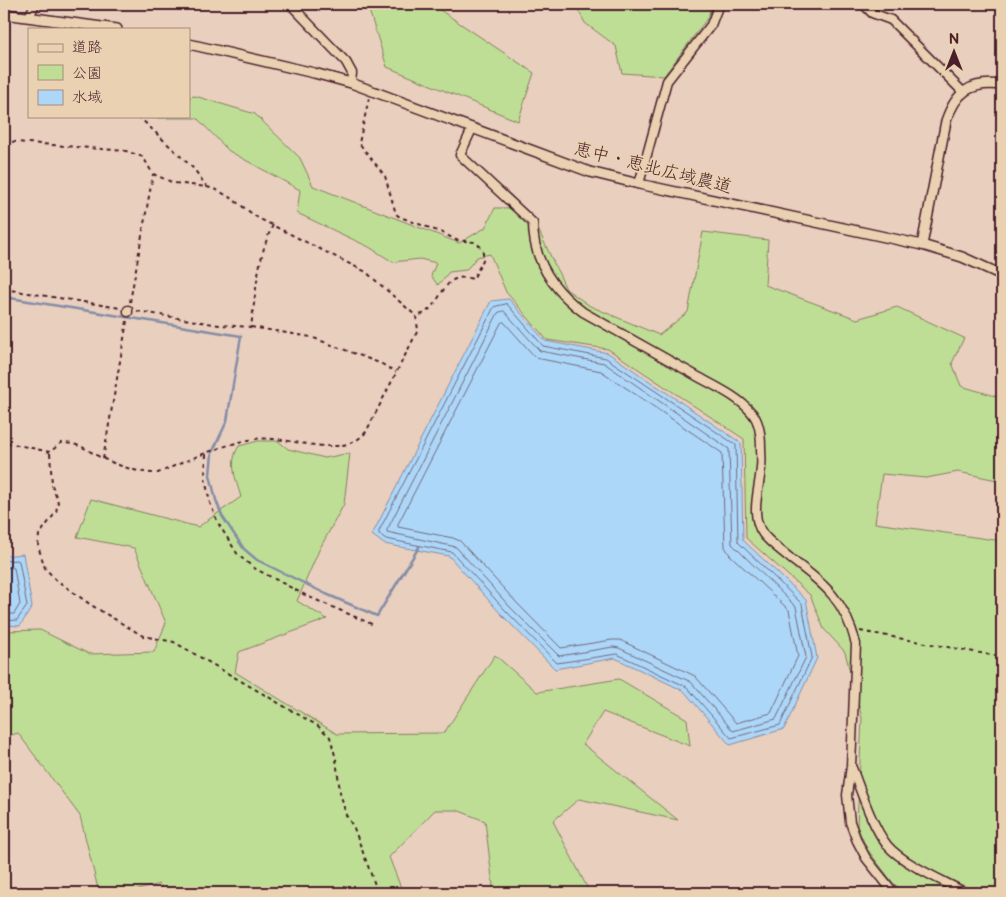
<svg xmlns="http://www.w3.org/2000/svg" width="1006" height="897" viewBox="0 0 1006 897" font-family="'Balsamiq Sans','Klee One',sans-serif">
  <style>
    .green { fill: #bede96; stroke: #847e60 }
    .water { fill: #add7f8; stroke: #858da6 }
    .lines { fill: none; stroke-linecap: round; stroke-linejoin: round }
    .shore { stroke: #72697d; stroke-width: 1 }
    .stream { stroke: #858da6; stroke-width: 2.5 }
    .minor-casing { stroke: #4a1f2b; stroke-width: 11 }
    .tertiary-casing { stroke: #4a1f2b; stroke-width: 12 }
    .path { stroke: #4a1f2b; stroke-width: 2; stroke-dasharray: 4 4; stroke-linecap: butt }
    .minor { stroke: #e9d1b1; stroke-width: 8 }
    .tertiary { stroke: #e9d1b1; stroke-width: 9 }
    .labels { text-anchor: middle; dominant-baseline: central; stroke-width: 4; stroke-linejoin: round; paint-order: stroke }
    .street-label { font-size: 18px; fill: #4a1f2b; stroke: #e9d1b1 }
  </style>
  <rect width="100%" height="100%" fill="#e9cfbe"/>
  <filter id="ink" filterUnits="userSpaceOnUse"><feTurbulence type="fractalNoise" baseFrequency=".02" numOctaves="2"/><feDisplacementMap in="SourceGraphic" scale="10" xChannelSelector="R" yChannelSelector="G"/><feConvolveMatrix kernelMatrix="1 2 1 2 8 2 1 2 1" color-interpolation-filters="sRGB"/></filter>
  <g filter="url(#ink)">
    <g class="green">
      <polygon points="367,4 431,4 534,73 518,121 387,67"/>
      <polygon points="575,4 710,4 709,16 664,76 622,73 616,46 585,23"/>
      <polygon points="195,96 255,114 300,158 313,186 459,243 485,228 495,208 509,208 538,229 566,289 590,306 659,335 688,312 703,232 768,240 765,285 857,319 897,307 964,338 952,363 961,386 1002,398 1002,481 958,472 926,478 882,474 875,523 1002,541 1002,893 906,893 893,883 867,849 857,826 862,718 845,652 824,629 810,595 746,538 744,439 608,349 547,340 506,292 490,254 477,257 466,270 449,272 438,285 431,276 436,263 420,259 393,262 369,247 297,213 300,190 229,151 197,118 146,118 144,116 189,116 189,97"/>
      <path d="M258,441H278L288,449L325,458L350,453L344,504L319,550L297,601L327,619L239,652L235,672L337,734L444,733L495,655L537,692L619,679L687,719L690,746L603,712L583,744L678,820L579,799L553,821L590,893H492L493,886L485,821L457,810H435L389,857L403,893H166L159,884L128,893H99L80,816L18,733L4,737V631L40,630L89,654L154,652L166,623L134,548L77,537L91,499L198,527L241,497C236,480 228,462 239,446Z"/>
    </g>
    <g class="water">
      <polygon points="509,299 545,341 608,353 741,443 743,540 806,600 817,658 784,729 730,745 684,691 615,658 555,669 502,615 449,556 384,544 372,535 491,301"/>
      <polygon points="23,554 32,607 20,626 4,625 4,556"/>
    </g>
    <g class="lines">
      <g class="shore">
        <polygon points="507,304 543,346 606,358 736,445 738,542 802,604 812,657 780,725 731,738 687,687 617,654 557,663 506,611 452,552 386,539 379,534 379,531 494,307"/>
        <polygon points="504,311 540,351 604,363 729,449 732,544 796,607 806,657 776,719 733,731 691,682 619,648 613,647 559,656 510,607 456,547 387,532 387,530 498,313"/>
        <polygon points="504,322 536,358 601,371 722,453 725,547 730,555 789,610 798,656 771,713 736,723 695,676 620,640 612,640 561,648 516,602 460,541 453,538 398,527 398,524 501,323"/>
        <polyline points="4,561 17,560 19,561 27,606 17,620 4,621"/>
        <polyline points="4,567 14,568 20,604 14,614 4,614"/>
      </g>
      <polyline class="stream" points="4,297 241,336 227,421 212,453 210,475 216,500 222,516 244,549 257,560 326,594 377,616 419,547"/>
      <g class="minor-casing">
        <g id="minor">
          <polyline points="290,4 346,62 352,73 351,83"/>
          <polyline points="863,4 872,13 891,20 963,92"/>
          <polyline points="29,17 35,4"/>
          <path d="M472,129L460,155L533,223C533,261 552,289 583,312C620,333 658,354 695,375C714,386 738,396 752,413C760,422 761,436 761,448C761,454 762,461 761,467C760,488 749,515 763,534C771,544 782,551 791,559C825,585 845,600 856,644L851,766L847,795L850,822L857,841L866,858L894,893"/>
          <polyline points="639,184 667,81 711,25 719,4"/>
          <polyline points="128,312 128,310"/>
          <path d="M852,768C861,791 872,826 887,845C903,864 944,881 966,893"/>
        </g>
      </g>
      <g class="tertiary-casing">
        <g id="tertiary">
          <polyline points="4,14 117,29"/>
          <polyline points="189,44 314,73 351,83 590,172 639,184 922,245 962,257 1002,275"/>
          <path d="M922,245L946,121C956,92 970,81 1002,85"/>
        </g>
      </g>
      <g class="path">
        <path d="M369,98L359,143L385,176L396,214L400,217L443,233L456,240L474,242L480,246L483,252V260L473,279C443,271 445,298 426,312C424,314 419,315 416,316"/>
        <polyline points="138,116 194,169 207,187"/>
        <path d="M4,141L126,151L143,157L153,174L174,183L207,187L217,190L231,198L258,218L366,272L416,316L418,330L366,432C340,462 288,434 255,439C222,444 189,460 158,473C141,474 120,466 104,459C87,451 82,443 61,443L50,452L4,442"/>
        <polyline points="4,289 120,308"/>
        <polyline points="130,302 153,174"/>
        <path d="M137,311L219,325L251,327C256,293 257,257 273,225"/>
        <polyline points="251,327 311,337 382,364 396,372"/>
        <polyline points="50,453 52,485 58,502 56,512 39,535 38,546 45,568 55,579 91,605 143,636 174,642 318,726 330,737 336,759 340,792 346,815 354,828 378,893"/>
        <polyline points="206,454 205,478 210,503 218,523 238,555 254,568 307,596 374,625"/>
        <polyline points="103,459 127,321"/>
        <polyline points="860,631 1002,657"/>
      </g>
      <use href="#minor" class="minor"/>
      <use href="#tertiary" class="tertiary"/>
    </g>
  </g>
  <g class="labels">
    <g class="street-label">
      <text transform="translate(653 168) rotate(14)">恵中・恵北広域農道</text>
    </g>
  </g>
  <rect width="1006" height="897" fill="none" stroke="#e9d1b1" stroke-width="20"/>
  <rect x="10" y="10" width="986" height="877" fill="none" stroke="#4a1f2b" stroke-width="2" filter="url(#ink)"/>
  <rect x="28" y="28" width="162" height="90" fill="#e9d1b1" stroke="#a98a7b"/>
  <rect x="38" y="44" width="25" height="8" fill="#e9d1b1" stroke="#a98a7b"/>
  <text x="72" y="52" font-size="15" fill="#4a1f2b">道路</text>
  <rect x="38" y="65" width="25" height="15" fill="#bede96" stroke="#a98a7b"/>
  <text x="72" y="78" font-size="15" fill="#4a1f2b">公園</text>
  <rect x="38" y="90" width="25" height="15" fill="#add7f8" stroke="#a98a7b"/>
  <text x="72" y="102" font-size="15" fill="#4a1f2b">水域</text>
  <g transform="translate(954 52)" stroke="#e9d1b1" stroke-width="4" paint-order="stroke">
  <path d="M0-4L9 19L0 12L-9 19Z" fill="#4a1f2b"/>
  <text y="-8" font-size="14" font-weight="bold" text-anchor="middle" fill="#4a1f2b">N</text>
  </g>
</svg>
